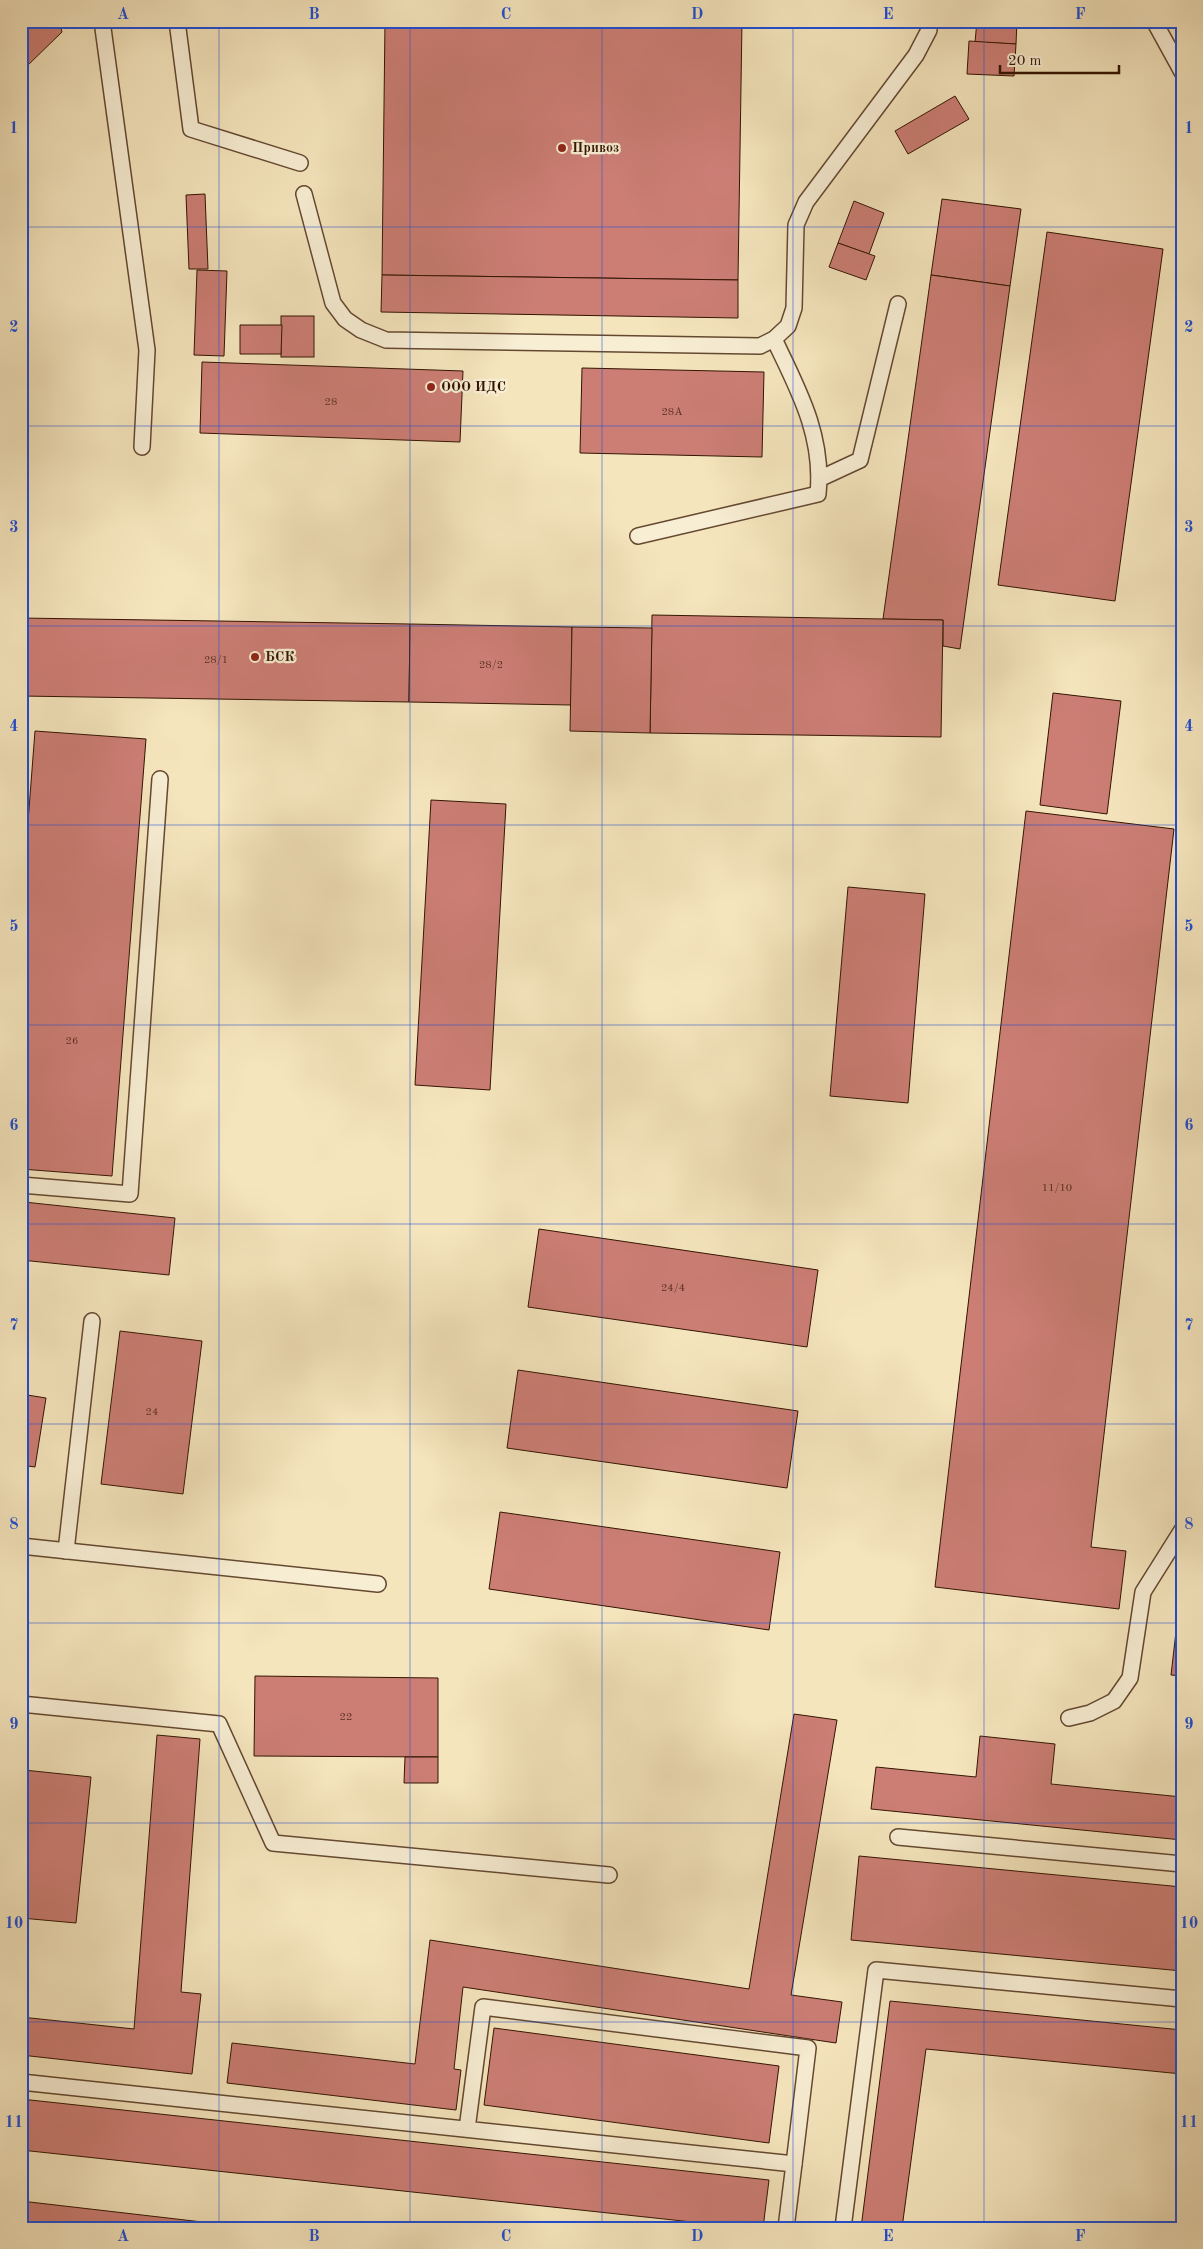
<svg xmlns="http://www.w3.org/2000/svg" width="1203" height="2249" viewBox="0 0 1203 2249" font-family="'Old Standard TT',serif">
  <style>
    .building { fill: #cc7e75; stroke: #331401 }
    .lines { fill: none; stroke-linecap: round; stroke-linejoin: round }
    .service-casing { stroke: #644830; stroke-width: 18 }
    .service { stroke: #f8eed4; stroke-width: 15 }
    .grid { fill: none; stroke: #1d4ed8; stroke-width: 1; stroke-opacity: 0.55 }
    .poi-dot { fill: #8f2418; stroke: #f8eed4; stroke-width: 2 }
    .labels { text-anchor: middle; dominant-baseline: central; stroke-width: 4.5; stroke-linejoin: round; paint-order: stroke }
    .number-label { font-size: 11px; fill: #592e1e }
    .poi-label { font-size: 14px; font-weight: bold; fill: #331401; stroke: #f8eed4; text-anchor: start }
    .neatline { fill: none; stroke: #1d4ed8; stroke-width: 2 }
    .grid-label { font-size: 16px; text-anchor: middle; font-weight: bold; fill: #1d4ed8 }
  </style>
  <rect width="100%" height="100%" fill="#f5e5bd"/>
  <filter id="stains"><feTurbulence type="fractalNoise" baseFrequency=".004" numOctaves="4"/><feColorMatrix values="0 0 0 0 .2 0 0 0 0 .09 0 0 0 0 .02 0 0 0 .5 -.17"/></filter>
  <radialGradient id="worn" r=".72"><stop offset=".6" stop-color="#630" stop-opacity="0"/><stop offset="1" stop-color="#630" stop-opacity=".3"/></radialGradient>
  <g class="building">
    <polygon points="21,21 59,21 62,32 25,68 21,64"/>
    <polygon points="385,21 742,21 738,280 382,275"/>
    <polygon points="977,21 1017,21 1016,44 975,42"/>
    <polygon points="969,41 1016,44 1014,76 967,74"/>
    <polygon points="955,96 969,119 908,154 895,131"/>
    <polygon points="205,194 208,269 189,269 186,195"/>
    <polygon points="942,199 1021,209 1010,286 931,275"/>
    <polygon points="854,201 884,213 869,254 838,243"/>
    <polygon points="1047,232 1163,249 1115,601 998,585"/>
    <polygon points="838,243 875,256 866,280 829,267"/>
    <polygon points="197,270 227,271 224,356 194,355"/>
    <polygon points="382,275 738,280 738,318 381,312"/>
    <polygon points="931,275 1010,286 960,649 943,646 943,620 883,619"/>
    <rect x="281" y="316" width="33" height="41"/>
    <polygon points="240,325 282,325 281,354 240,354"/>
    <polygon points="202,362 463,371 460,442 200,433"/>
    <polygon points="582,368 764,372 762,457 580,453"/>
    <polygon points="652,615 943,620 941,737 650,733"/>
    <polygon points="21,618 410,624 409,702 21,696"/>
    <polygon points="410,624 572,627 571,705 409,702"/>
    <polygon points="572,627 652,628 650,733 570,731"/>
    <polygon points="1053,693 1121,701 1107,814 1040,805"/>
    <polygon points="35,731 146,739 112,1176 21,1169 21,913"/>
    <polygon points="431,800 506,804 490,1090 415,1085"/>
    <polygon points="1026,811 1174,829 1091,1547 1126,1551 1119,1609 935,1587"/>
    <polygon points="848,887 925,894 908,1103 830,1096"/>
    <polygon points="24,1202 175,1218 169,1275 21,1260"/>
    <polygon points="539,1229 818,1270 807,1347 528,1307"/>
    <polygon points="120,1331 202,1341 183,1494 101,1484"/>
    <polygon points="518,1370 798,1411 787,1488 507,1448"/>
    <polygon points="21,1394 46,1398 35,1467 21,1465"/>
    <polygon points="500,1512 780,1552 769,1630 489,1589"/>
    <polygon points="1180,1597 1182,1597 1182,1676 1171,1675"/>
    <polygon points="255,1676 438,1678 438,1757 254,1756"/>
    <polygon points="794,1714 837,1720 791,1995 842,2002 836,2043 463,1987 454,2069 461,2070 456,2110 227,2083 232,2043 415,2064 430,1940 749,1989"/>
    <polygon points="157,1735 200,1739 181,1992 201,1994 192,2074 21,2055 21,2017 134,2029"/>
    <polygon points="980,1736 1055,1744 1051,1784 1182,1797 1182,1840 871,1809 876,1767 976,1777"/>
    <polygon points="405,1757 438,1757 438,1783 404,1783"/>
    <polygon points="24,1770 91,1777 76,1923 21,1918 21,1802"/>
    <polygon points="859,1856 1182,1887 1182,1971 851,1940"/>
    <polygon points="890,2001 1182,2030 1182,2074 926,2049 902,2228 861,2228"/>
    <polygon points="494,2028 779,2066 769,2143 484,2105"/>
    <polygon points="21,2099 769,2180 763,2228 719,2228 720,2225 21,2150"/>
    <polygon points="21,2201 254,2228 21,2228"/>
  </g>
  <g class="lines">
    <g class="service-casing">
      <g id="service">
        <polyline points="102,21 147,350 142,447"/>
        <polyline points="177,21 191,129 300,163"/>
        <polyline points="1154,21 1182,72"/>
        <polyline points="304,194 333,303 345,319 361,330 386,340 760,346 774,339 788,326 794,308 796,225 806,202 916,55 929,30 929,21"/>
        <polyline points="819,479 860,460 898,304"/>
        <path d="M638,536L818,494C824,436 798,389 774,339"/>
        <polyline points="21,1185 130,1194 160,779"/>
        <polyline points="21,1546 378,1584"/>
        <polyline points="66,1551 92,1321"/>
        <polyline points="21,1704 219,1724 273,1843 609,1875"/>
        <polyline points="1069,1718 1090,1713 1114,1701 1130,1678 1143,1592 1182,1530"/>
        <polyline points="898,1837 1182,1864"/>
        <polyline points="21,2082 794,2164 808,2048 483,2007 467,2129"/>
        <polyline points="786,2228 794,2164"/>
        <polyline points="843,2228 876,1970 1182,1999"/>
      </g>
    </g>
    <use href="#service" class="service"/>
  </g>
  <path class="grid" d="M219,21V2228M410,21V2228M602,21V2228M793,21V2228M984,21V2228M21,227H1182M21,426H1182M21,626H1182M21,825H1182M21,1025H1182M21,1224H1182M21,1424H1182M21,1623H1182M21,1823H1182M21,2022H1182"/>
  <g class="poi-dot">
    <circle cx="562" cy="148" r="5"/>
    <circle cx="431" cy="387" r="5"/>
    <circle cx="255" cy="657" r="5"/>
  </g>
  <g class="labels">
    <g class="number-label">
      <text x="331" y="402">28</text>
      <text x="672" y="412">28А</text>
      <text x="216" y="660">28/1</text>
      <text x="491" y="665">28/2</text>
      <text x="72" y="1041">26</text>
      <text x="1057" y="1188">11/10</text>
      <text x="673" y="1288">24/4</text>
      <text x="152" y="1412">24</text>
      <text x="346" y="1717">22</text>
    </g>
    <g class="poi-label">
      <text x="572" y="148">Привоз</text>
      <text x="441" y="387">ООО ИДС</text>
      <text x="265" y="657">БСК</text>
    </g>
  </g>
  <rect width="1203" height="2249" fill="none" stroke="#f5e5bd" stroke-width="55"/>
  <path d="M1000 65v8h119v-8" fill="none" stroke="#331401" stroke-width="2.5"/>
  <text x="1008" y="65" font-size="15" fill="#331401" stroke="#f8eed4" stroke-width="4" paint-order="stroke">20 m</text>
  <rect x="28" y="28" width="1148" height="2194" class="neatline"/>
  <g class="grid-label">
    <text x="123" y="19">A</text>
    <text x="314" y="19">B</text>
    <text x="506" y="19">C</text>
    <text x="697" y="19">D</text>
    <text x="888" y="19">E</text>
    <text x="1080" y="19">F</text>
    <text x="14" y="133">1</text>
    <text x="1189" y="133">1</text>
    <text x="14" y="332">2</text>
    <text x="1189" y="332">2</text>
    <text x="14" y="532">3</text>
    <text x="1189" y="532">3</text>
    <text x="14" y="731">4</text>
    <text x="1189" y="731">4</text>
    <text x="14" y="931">5</text>
    <text x="1189" y="931">5</text>
    <text x="14" y="1130">6</text>
    <text x="1189" y="1130">6</text>
    <text x="14" y="1330">7</text>
    <text x="1189" y="1330">7</text>
    <text x="14" y="1529">8</text>
    <text x="1189" y="1529">8</text>
    <text x="14" y="1729">9</text>
    <text x="1189" y="1729">9</text>
    <text x="14" y="1928">10</text>
    <text x="1189" y="1928">10</text>
    <text x="14" y="2127">11</text>
    <text x="1189" y="2127">11</text>
    <text x="123" y="2241">A</text>
    <text x="314" y="2241">B</text>
    <text x="506" y="2241">C</text>
    <text x="697" y="2241">D</text>
    <text x="888" y="2241">E</text>
    <text x="1080" y="2241">F</text>
  </g>
  <rect width="100%" height="100%" filter="url(#stains)"/>
  <rect width="100%" height="100%" fill="url(#worn)"/>
</svg>
